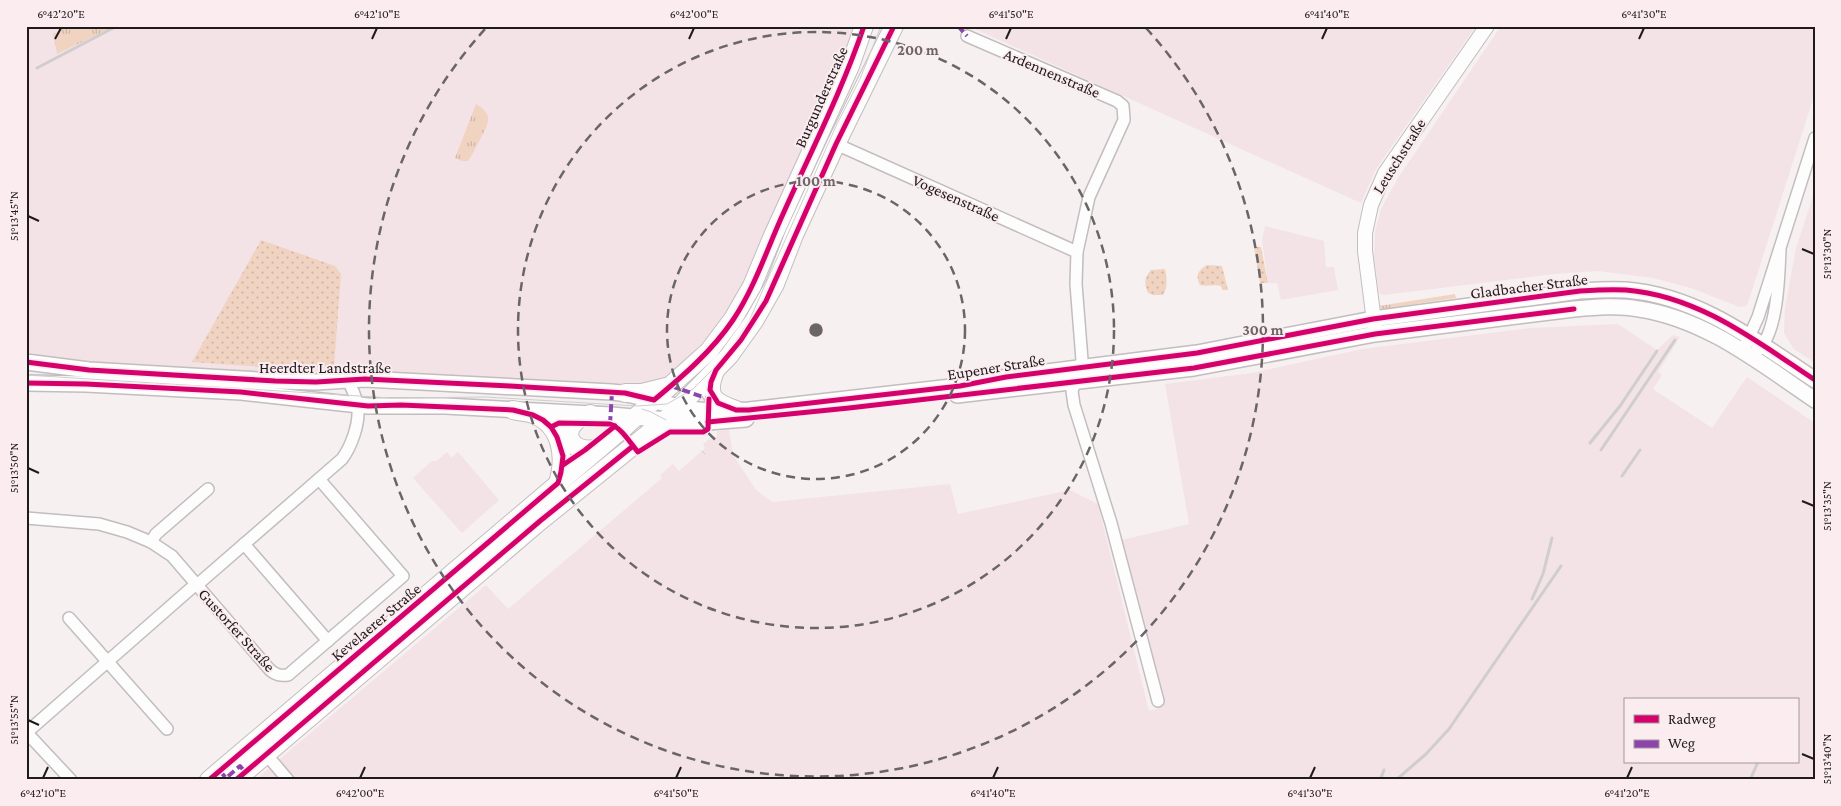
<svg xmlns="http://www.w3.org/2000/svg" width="1841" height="806" viewBox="0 0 1841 806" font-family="'Crimson Pro',serif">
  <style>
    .built { fill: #f3e3e6; fill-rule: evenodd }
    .grass { fill: url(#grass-tufts) }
    .park { fill: url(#park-dots) }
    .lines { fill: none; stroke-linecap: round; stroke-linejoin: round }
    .minor-casing { stroke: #c2bdbe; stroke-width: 14 }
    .tertiary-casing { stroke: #c2bdbe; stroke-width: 16 }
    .secondary-casing { stroke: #c2bdbe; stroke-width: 18 }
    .primary-casing { stroke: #c2bdbe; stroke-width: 20 }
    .minor { stroke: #fefdfd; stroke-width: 11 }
    .tertiary { stroke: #fefdfd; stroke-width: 14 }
    .secondary { stroke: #fefdfd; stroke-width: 15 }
    .primary { stroke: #fefdfd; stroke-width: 18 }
    .tram { stroke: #d0cdce; stroke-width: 1 }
    .rail { stroke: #d0cdce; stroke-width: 3 }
    .quiet { stroke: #8e44ad; stroke-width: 4; stroke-dasharray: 8 4; stroke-linecap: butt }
    .cycleway-casing { stroke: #faecef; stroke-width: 8 }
    .cycleway { stroke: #d6006c; stroke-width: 5 }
    .ticks { fill: none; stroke: #1f1a1c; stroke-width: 2 }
    .ring { fill: none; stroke: #6a6567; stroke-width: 2.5; stroke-dasharray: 9 6 }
    .labels { text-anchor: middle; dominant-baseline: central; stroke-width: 4; stroke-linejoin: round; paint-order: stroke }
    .street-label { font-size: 16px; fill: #1f1a1c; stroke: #faecef }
    .centre { fill: #6a6567; stroke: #faecef; stroke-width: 2.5 }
    .ring-label { font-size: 15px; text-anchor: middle; font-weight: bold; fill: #6a6567; stroke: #faecef; stroke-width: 4; stroke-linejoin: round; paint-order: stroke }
    .neatline { fill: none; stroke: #1f1a1c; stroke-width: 2 }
    .ticks-label { font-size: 12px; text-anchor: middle; fill: #1f1a1c }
  </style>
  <defs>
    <pattern id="grass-tufts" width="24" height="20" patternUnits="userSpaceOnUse" patternTransform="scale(1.25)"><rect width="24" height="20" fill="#f1d3c2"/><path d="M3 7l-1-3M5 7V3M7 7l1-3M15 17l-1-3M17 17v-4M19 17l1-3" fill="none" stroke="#ceb5a6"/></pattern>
    <pattern id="park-dots" width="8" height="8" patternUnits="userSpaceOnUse" patternTransform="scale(1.25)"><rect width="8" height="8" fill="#f1d3c2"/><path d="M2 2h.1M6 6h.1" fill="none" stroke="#ceb5a6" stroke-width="1.8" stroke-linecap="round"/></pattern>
  </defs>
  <rect width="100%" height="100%" fill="#f6f0f1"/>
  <g class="built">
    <polygon points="26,26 861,26 777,214 762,240 741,293 730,312 708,337 678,367 663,380 649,388 294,376 26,359"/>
    <polygon points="968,26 1476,26 1376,169 1361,203"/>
    <polygon points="1501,26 1815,26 1815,93 1747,306 1739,307 1694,289 1653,278 1598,271 1554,274 1384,295 1379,293 1374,258 1375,232 1381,209 1398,178"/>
    <polygon points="1815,190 1815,363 1794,349 1784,333 1785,308 1796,248"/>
    <polygon points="1265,226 1324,241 1326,267 1334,267 1338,290 1281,300 1277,283 1268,283 1262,240"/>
    <path d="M1618,324L1657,350L1673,335L1680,337L1658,372L1662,375L1653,389L1712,428L1747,377L1815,423V780H255L486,585L508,609L662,478L660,475L673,464L679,471L705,448L703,444L709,439L710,440L713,437H717V431L729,429L733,455L756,490L772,502L950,484L958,514L1070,490L1098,504L1149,711L1163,707L1122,540L1189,524L1165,384L1252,373L1362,349L1531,328ZM1625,700H1797V762H1625Z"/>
    <polygon points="447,452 451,458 458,452 499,500 462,533 413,478 432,461 437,461"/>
  </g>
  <g class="grass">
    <polygon points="63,26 116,26 57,54 53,33 57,33"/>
    <path d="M476,104C495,115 488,124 480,140C476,147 473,154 468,161H462L455,158Z"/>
    <polygon points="1455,294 1456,298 1382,309 1379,306"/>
    <polygon points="1610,295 1668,303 1705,319 1667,305 1647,301 1611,297 1571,300 1531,309 1389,326 1385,324 1481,309"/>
  </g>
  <g class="park">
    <polygon points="261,240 335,266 341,274 334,366 276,368 192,362"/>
    <polygon points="1254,247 1261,247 1268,283 1260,283"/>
    <path d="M1207,265L1222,266L1228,290H1222L1221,286C1215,284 1207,287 1200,285C1195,276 1198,270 1207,265Z"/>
    <path d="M1165,269C1167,278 1168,287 1163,295H1153L1148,293C1144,283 1144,278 1151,270Z"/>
  </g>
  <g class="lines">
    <g class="minor-casing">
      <g id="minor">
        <polyline points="967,36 1117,101 1123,106 1124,120 1089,197 1077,252 1076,284 1082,360 1072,391 1074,405 1111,523 1158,701"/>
        <polyline points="836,144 1077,252"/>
        <path d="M1780,249C1779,274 1778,333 1758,350C1755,353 1751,353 1747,355L1745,346L1758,317L1815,138"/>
        <path d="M26,518L99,524L127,532L151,542L172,556L270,670C276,675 280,676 288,675L403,576L319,479"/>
        <polyline points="151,542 156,534 208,489"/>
        <polyline points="244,544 328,641"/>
        <path d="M197,585L342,459C351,447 359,425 358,410C358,400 352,389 348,380"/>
        <polyline points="69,618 167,729"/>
        <polyline points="26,732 71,780"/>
        <polyline points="26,733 196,584"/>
        <polyline points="266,754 288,780"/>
      </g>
    </g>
    <g class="tertiary-casing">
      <polyline id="tertiary" points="1375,329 1365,251 1365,233 1371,205 1385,173 1487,26"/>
    </g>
    <g class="secondary-casing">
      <g id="secondary">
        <path d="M26,362L89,370L275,381L316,382L365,379L612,392C635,394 657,402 680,407C702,412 726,411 749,410L960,386L1006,377L1197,353L1373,319L1580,291C1595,290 1611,289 1626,290C1699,296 1756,341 1815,380"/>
        <polyline points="26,383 86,384 241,392 368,406 445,406 611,415 679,421 708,422 746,419"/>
        <path d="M957,395L1194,368L1375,334L1574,309C1596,307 1618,305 1639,309C1706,319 1760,363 1815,400"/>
      </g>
    </g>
    <g class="primary-casing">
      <g id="primary">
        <path d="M715,371C705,396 713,402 736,410"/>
        <polyline points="625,393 642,393 666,387"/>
        <path d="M513,410C520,412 527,412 533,414C562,425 566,457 558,483"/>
        <path d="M590,414C555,425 568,457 600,448"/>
        <polyline points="209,780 620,431 709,351 733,319 752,286 772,238 850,66 864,26"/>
        <polyline points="236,780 540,521 670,416 729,356 754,321 775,284 794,235 836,144 894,26"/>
      </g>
    </g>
    <use href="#minor" class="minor"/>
    <use href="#tertiary" class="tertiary"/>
    <use href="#secondary" class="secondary"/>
    <use href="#primary" class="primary"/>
    <g class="tram">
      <polyline points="26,375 391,398 486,397 637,406 667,404 693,389 714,368 727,354 749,321 837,124 860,79 881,26"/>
      <polyline points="642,409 651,412 666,420"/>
      <polyline points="702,451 705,454"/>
    </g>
    <g class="rail">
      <polyline points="37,68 117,26"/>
      <polyline points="1590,443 1620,406 1657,351"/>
      <polyline points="1601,450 1675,340"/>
      <polyline points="1622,476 1640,450"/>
      <polyline points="1532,599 1543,574 1552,538"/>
      <polyline points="1380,780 1384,770"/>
      <polyline points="1396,780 1426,754 1449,729 1561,566"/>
      <polyline points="1750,780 1758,762"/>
    </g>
    <g class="quiet">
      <polyline points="958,26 967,36"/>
      <polyline points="671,386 709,399"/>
      <polyline points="610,424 612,392"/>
      <polyline points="220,771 226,778 240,766 245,772"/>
    </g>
    <g class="cycleway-casing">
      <g id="cycleway">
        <path d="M894,26L836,144L766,301L741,340L716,370L711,382L710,390L718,403L736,410H749L960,386L1006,377L1197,353L1373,319L1580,291C1595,290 1611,289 1626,290C1699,296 1756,341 1815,380"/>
        <path d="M26,362L89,370L275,381L316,382L365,379L510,386L625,393L654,400C683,376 712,351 733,320C755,287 767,249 783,214C811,151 842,91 864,26"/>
        <polyline points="26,383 86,384 241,392 368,406 401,405 513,410 533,415 543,420 551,427 557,437 563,456 561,472 558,483 209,780"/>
        <polyline points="708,422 849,408 1194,368 1375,334 1574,309"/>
        <path d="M551,427L559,423L610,424C622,428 630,443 638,452L670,432H703L708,429L709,399"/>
        <polyline points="563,465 585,450 615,426"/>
        <polyline points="236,780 540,521 633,446"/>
      </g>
    </g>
    <use href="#cycleway" class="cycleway"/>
  </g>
  <path class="ticks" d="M55,39L61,28M372,39L377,28M689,39L694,28M1006,39L1011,28M1322,39L1327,28M1639,39L1644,28M28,216L39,221M1802,249L1814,254M28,468L39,473M1802,501L1814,506M28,720L39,725M1802,754L1814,759M43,778L48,767M360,778L365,767M676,778L681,767M993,778L998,767M1310,778L1315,767M1627,778L1632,767"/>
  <g class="ring">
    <circle cx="816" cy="330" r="149"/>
    <circle cx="816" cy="330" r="298"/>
    <path d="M1146 28A447 447 0 1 1 486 28"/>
  </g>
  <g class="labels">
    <g class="street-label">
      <text transform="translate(1052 73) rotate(23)">Ardennenstraße</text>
      <text transform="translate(821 97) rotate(-66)">Burgunderstraße</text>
      <text transform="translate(1399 156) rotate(-58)">Leuschstraße</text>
      <text transform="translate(956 198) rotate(24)">Vogesenstraße</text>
      <text transform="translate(1529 286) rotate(-7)">Gladbacher Straße</text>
      <text x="325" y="367">Heerdter Landstraße</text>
      <text transform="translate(996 367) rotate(-9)">Eupener Straße</text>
      <text transform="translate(376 622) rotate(-40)">Kevelaerer Straße</text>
      <text transform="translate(237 630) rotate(48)">Gustorfer Straße</text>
    </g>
  </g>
  <circle cx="816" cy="330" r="8" class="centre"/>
  <g class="ring-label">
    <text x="918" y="55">200 m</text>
    <text x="816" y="186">100 m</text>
    <text x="1263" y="335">300 m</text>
  </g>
  <rect width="1841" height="806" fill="none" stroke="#faecef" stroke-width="55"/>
  <rect x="1624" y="698" width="175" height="65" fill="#faecef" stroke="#a2989b"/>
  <rect x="1634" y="715" width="25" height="8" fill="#d6006c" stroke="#a2989b"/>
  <text x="1668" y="724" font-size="15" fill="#1f1a1c">Radweg</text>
  <rect x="1634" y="740" width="25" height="8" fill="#8e44ad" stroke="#a2989b"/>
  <text x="1668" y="748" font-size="15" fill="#1f1a1c">Weg</text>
  <rect x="28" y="28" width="1786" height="750" class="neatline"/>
  <g class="ticks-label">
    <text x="61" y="18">6°42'20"E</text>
    <text x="377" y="18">6°42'10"E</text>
    <text x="694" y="18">6°42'00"E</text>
    <text x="1011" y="18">6°41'50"E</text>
    <text x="1327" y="18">6°41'40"E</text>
    <text x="1644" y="18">6°41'30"E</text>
    <text transform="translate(14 216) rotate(-90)" y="4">51°13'45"N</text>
    <text transform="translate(1827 254) rotate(-90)" y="4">51°13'30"N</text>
    <text transform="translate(14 468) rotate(-90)" y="4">51°13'50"N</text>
    <text transform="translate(1827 506) rotate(-90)" y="4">51°13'35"N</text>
    <text transform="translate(14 720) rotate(-90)" y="4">51°13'55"N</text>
    <text transform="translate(1827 759) rotate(-90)" y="4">51°13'40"N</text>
    <text x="43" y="797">6°42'10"E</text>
    <text x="360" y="797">6°42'00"E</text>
    <text x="676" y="797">6°41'50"E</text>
    <text x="993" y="797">6°41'40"E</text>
    <text x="1310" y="797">6°41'30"E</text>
    <text x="1627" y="797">6°41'20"E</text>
  </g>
</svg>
